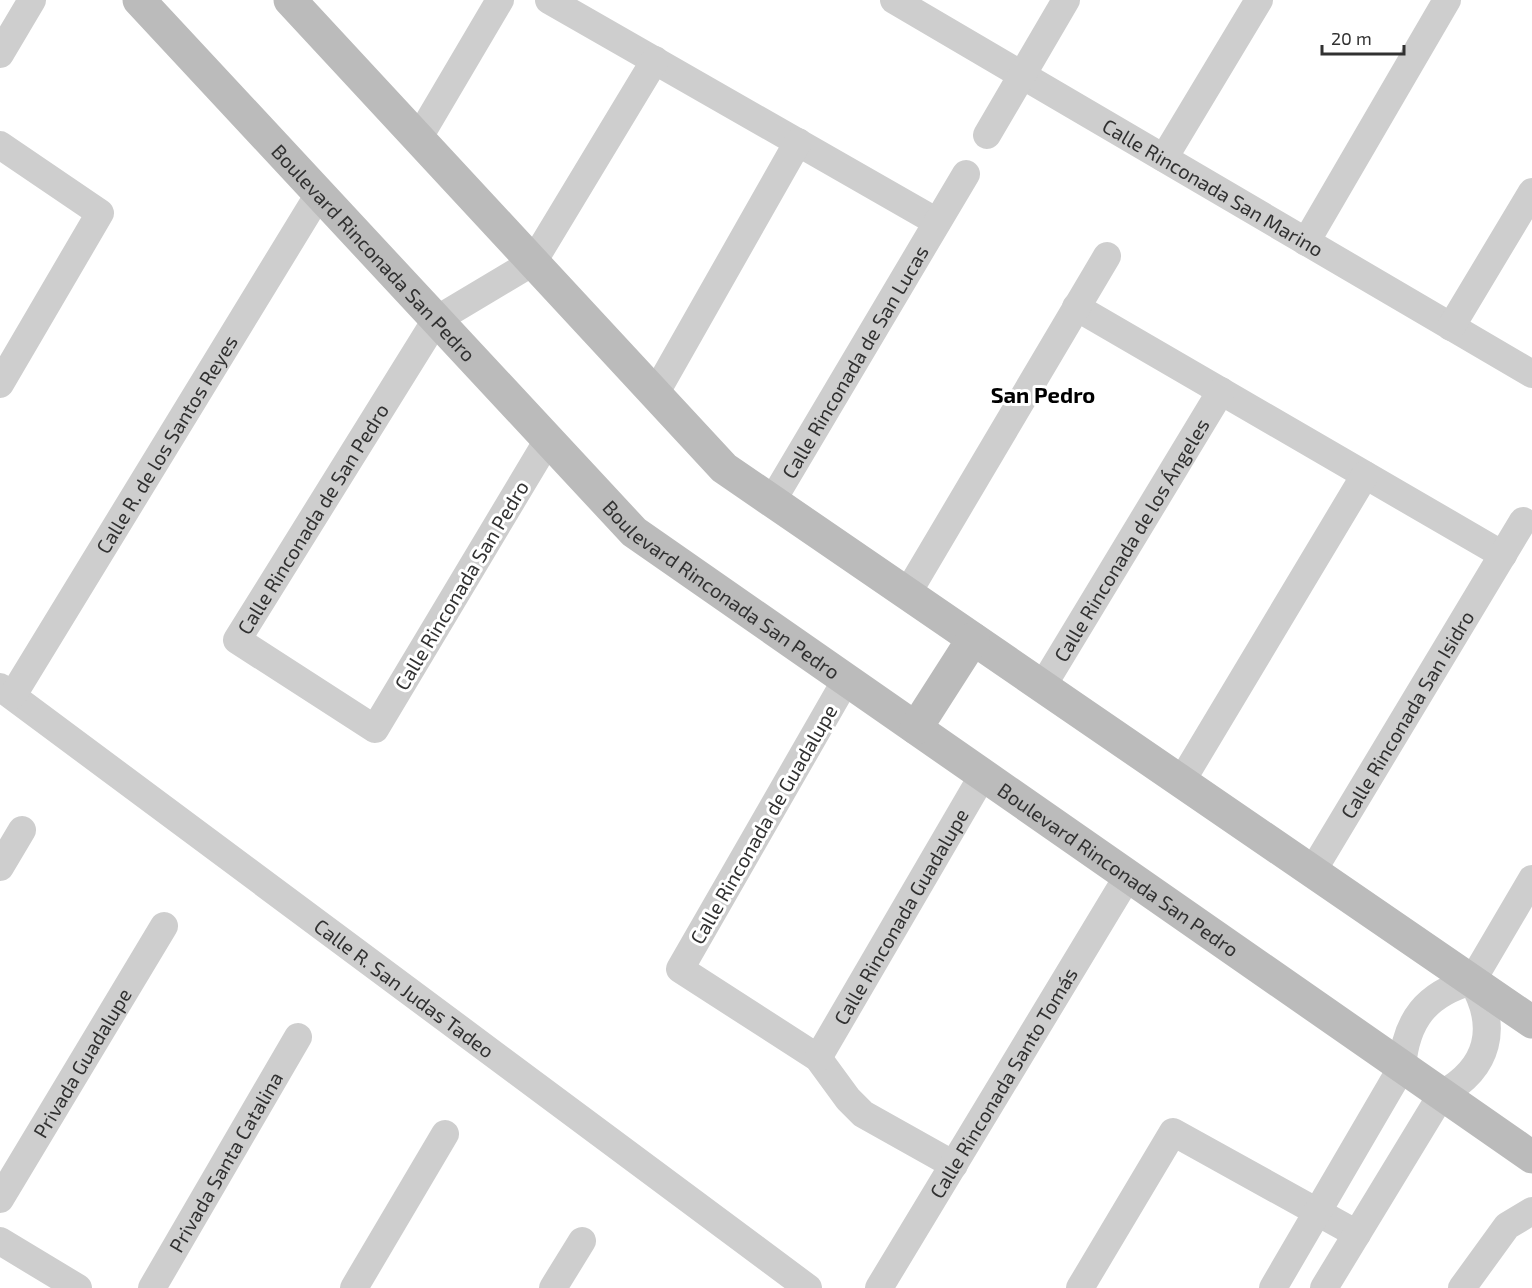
<svg xmlns="http://www.w3.org/2000/svg" width="1532" height="1288" viewBox="0 0 1532 1288" font-family="'Exo 2',sans-serif">
  <style>
    .lines { fill: none; stroke-linecap: round; stroke-linejoin: round }
    .street { stroke: #cecece; stroke-width: 28 }
    .secondary { stroke: #bbb; stroke-width: 33 }
    .labels { text-anchor: middle; dominant-baseline: central; stroke-width: 6; stroke-linejoin: round; paint-order: stroke }
    .street-label { font-size: 20px; fill: #313131; stroke: #fff }
    .quarter-label { font-size: 22px; font-weight: bold; fill: #000; stroke: #fff }
  </style>
  <rect width="100%" height="100%" fill="#fff"/>
  <g class="lines">
    <g class="street">
      <polyline points="549,0 937,222"/>
      <path id="s1" d="M894,0L1532,374"/>
      <polyline points="0,54 32,0"/>
      <polyline points="987,135 1066,0"/>
      <polyline points="418,139 500,0"/>
      <polyline points="0,145 100,213 0,384"/>
      <polyline points="1164,158 1259,0"/>
      <polyline points="1306,242 1447,0"/>
      <polyline points="1076,307 1503,555"/>
      <polyline points="1451,327 1532,192"/>
      <polyline points="655,394 798,142"/>
      <path id="s2" d="M548,440L375,729L237,640L436,320L533,262L655,60"/>
      <path id="s3" d="M772,501L966,174"/>
      <polyline points="907,594 1107,256"/>
      <polyline points="846,680 680,969 818,1058 848,1099 863,1114 954,1165"/>
      <path id="s4" d="M0,687L808,1288"/>
      <path id="s5" d="M1042,687L1221,391"/>
      <path id="s6" d="M13,695L319,194"/>
      <polyline points="1181,782 1365,475"/>
      <polyline points="0,867 22,830"/>
      <path id="s7" d="M1312,872L1523,521"/>
      <polyline points="1472,981 1532,879"/>
      <path id="s8" d="M818,1058L983,775"/>
      <path id="s9" d="M0,1199L164,926"/>
      <polyline points="0,1241 78,1288"/>
      <path id="s10" d="M152,1288L298,1037"/>
      <polyline points="354,1288 445,1134"/>
      <polyline points="553,1288 582,1241"/>
      <path id="s11" d="M879,1288L1128,876"/>
      <polyline points="1080,1288 1173,1132 1357,1234"/>
      <path d="M1273,1288L1402,1067C1406,1020 1426,994 1472,981"/>
      <path d="M1324,1288L1442,1094C1489,1068 1499,1027 1472,981"/>
      <polyline points="1462,1288 1507,1226 1532,1211"/>
    </g>
    <g class="secondary">
      <path id="s12" d="M139,0L634,532L1532,1157"/>
      <polyline points="290,0 724,468 1532,1022"/>
      <polyline points="916,728 973,639"/>
    </g>
  </g>
  <g class="labels">
    <g class="street-label">
      <text stroke="none"><textPath href="#s1" startOffset="370">Calle Rinconada San Marino</textPath></text>
      <text stroke="none"><textPath href="#s12" startOffset="345">Boulevard Rinconada San Pedro</textPath></text>
      <text stroke="none"><textPath href="#s3" startOffset="162">Calle Rinconada de San Lucas</textPath></text>
      <text stroke="none"><textPath href="#s6" startOffset="294">Calle R. de los Santos Reyes</textPath></text>
      <text stroke="none"><textPath href="#s2" startOffset="644">Calle Rinconada de San Pedro</textPath></text>
      <text stroke="none"><textPath href="#s5" startOffset="172">Calle Rinconada de los Ángeles</textPath></text>
      <text transform="translate(461 585) rotate(-59)">Calle Rinconada San Pedro</text>
      <text stroke="none"><textPath href="#s12" startOffset="831">Boulevard Rinconada San Pedro</textPath></text>
      <text stroke="none"><textPath href="#s7" startOffset="184">Calle Rinconada San Isidro</textPath></text>
      <text transform="translate(763 824) rotate(-60)">Calle Rinconada de Guadalupe</text>
      <text stroke="none"><textPath href="#s12" startOffset="1317">Boulevard Rinconada San Pedro</textPath></text>
      <text stroke="none"><textPath href="#s8" startOffset="164">Calle Rinconada Guadalupe</textPath></text>
      <text stroke="none"><textPath href="#s4" startOffset="504">Calle R. San Judas Tadeo</textPath></text>
      <text stroke="none"><textPath href="#s9" startOffset="159">Privada Guadalupe</textPath></text>
      <text stroke="none"><textPath href="#s11" startOffset="240">Calle Rinconada Santo Tomás</textPath></text>
      <text stroke="none"><textPath href="#s10" startOffset="146">Privada Santa Catalina</textPath></text>
    </g>
    <g class="quarter-label">
      <text x="1043" y="394">San Pedro</text>
    </g>
  </g>
  <path d="M1322 45v9h82v-9" fill="none" stroke="#313131" stroke-width="3"/>
  <text x="1331" y="45" font-size="18" fill="#313131" stroke="#ffffff" stroke-width="4.5" paint-order="stroke">20 m</text>
</svg>
